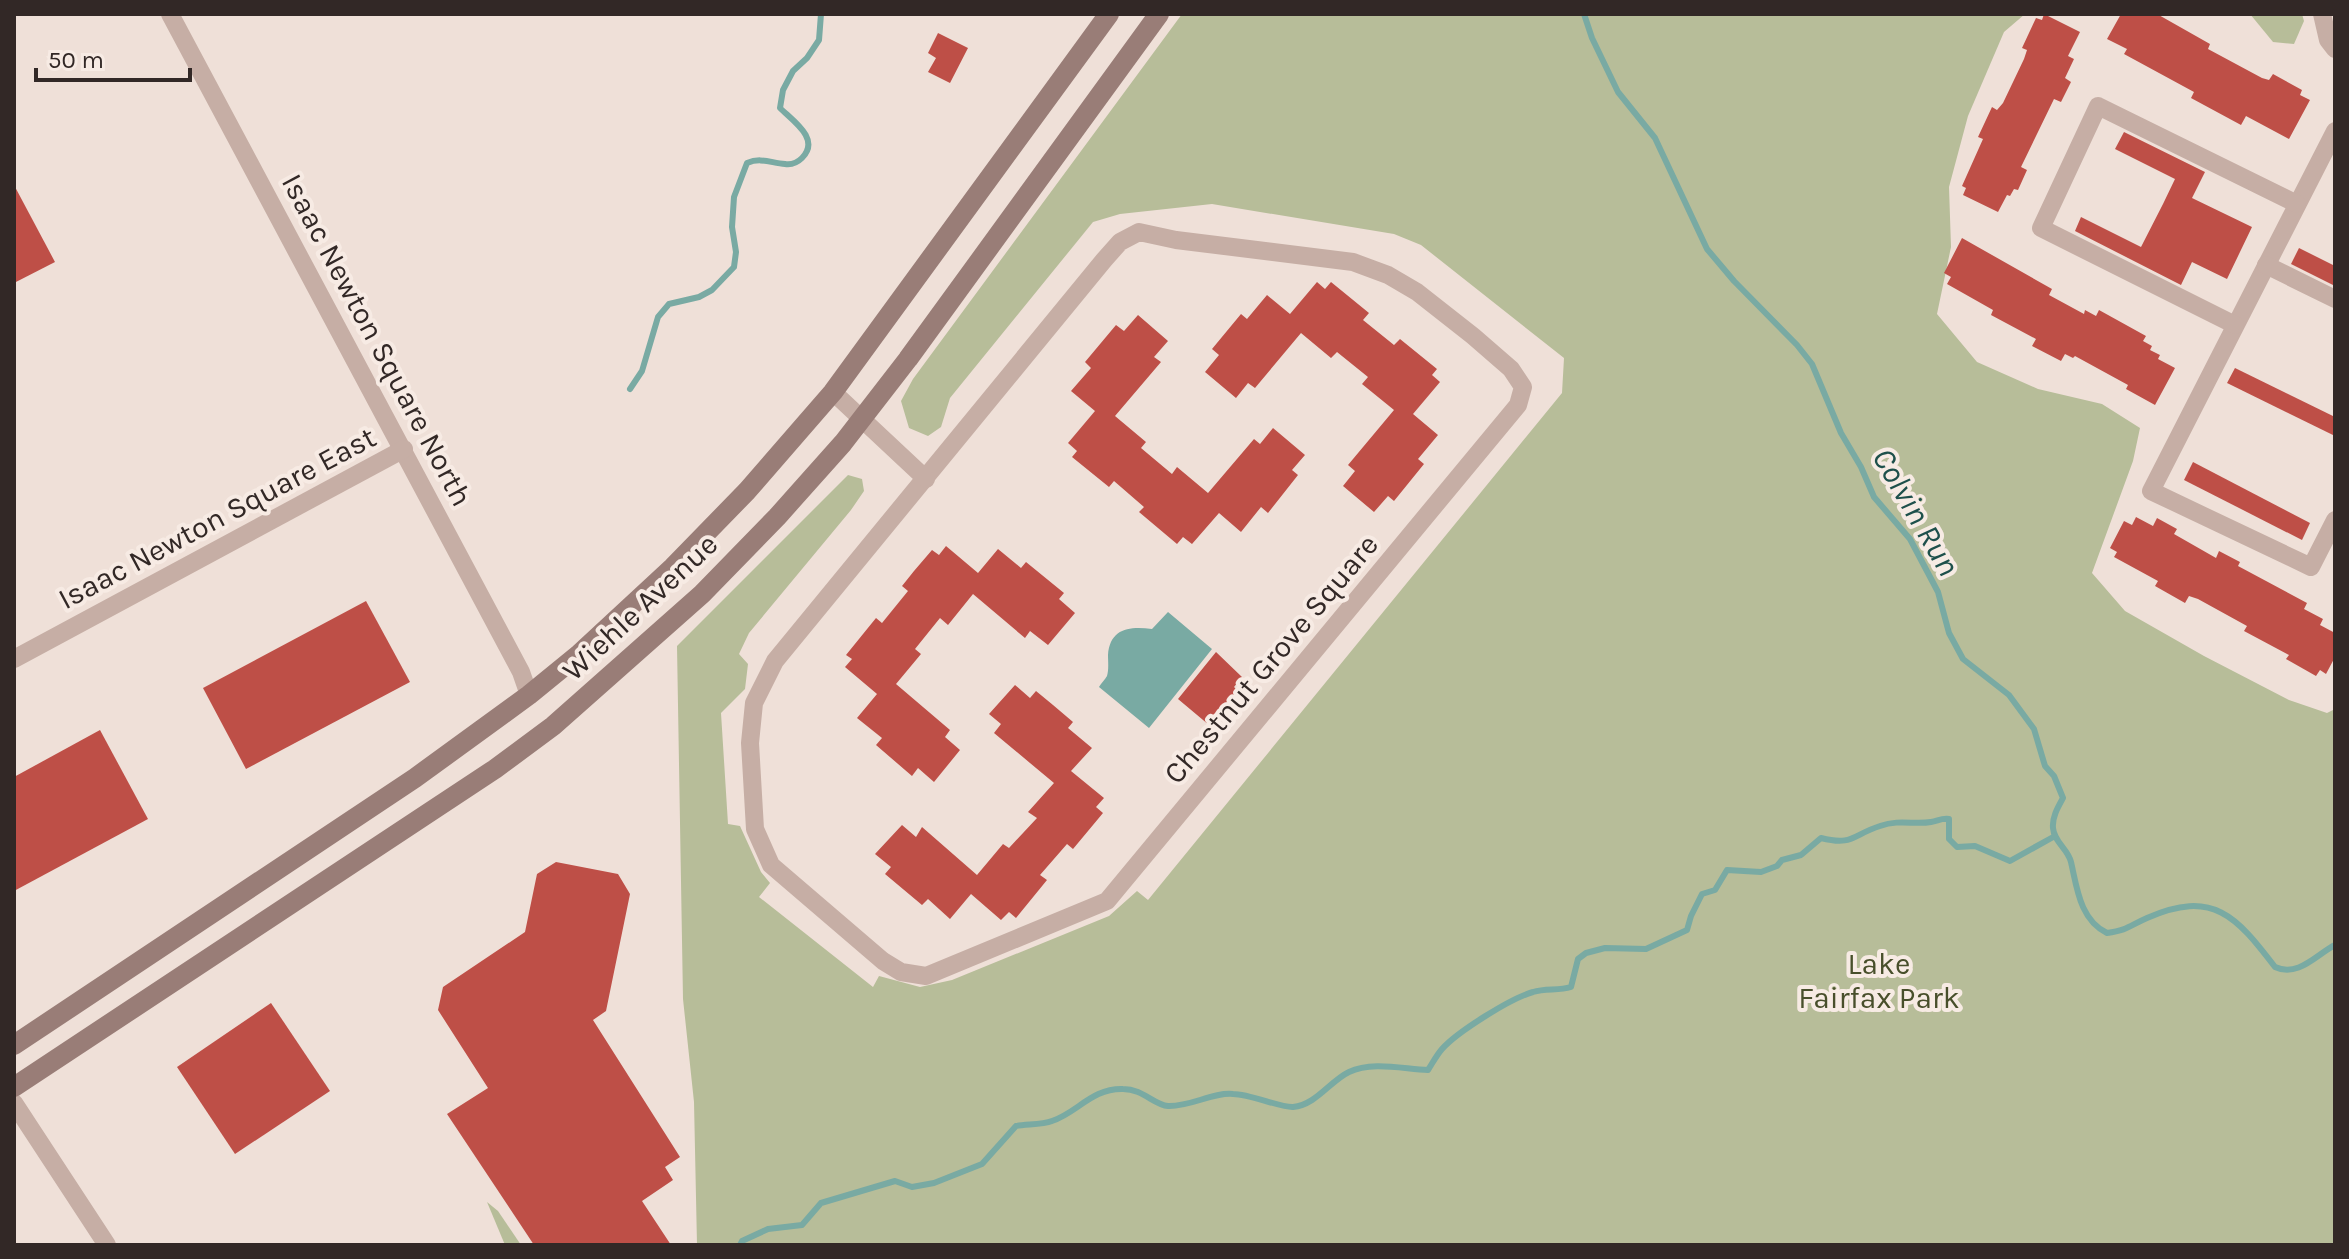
<svg xmlns="http://www.w3.org/2000/svg" width="2349" height="1259" viewBox="0 0 2349 1259" font-family="Karla,sans-serif">
  <style>
    .green { fill: #b7bd99 }
    .water { fill: #79aaa3 }
    .lines { fill: none; stroke-linecap: round; stroke-linejoin: round }
    .stream { stroke: #79aaa3; stroke-width: 6 }
    .building { fill: #be4f47 }
    .street { stroke: #c6aea5; stroke-width: 18 }
    .secondary { stroke: #997d77; stroke-width: 20 }
    .labels { text-anchor: middle; dominant-baseline: central; stroke-width: 8; stroke-linejoin: round; paint-order: stroke }
    .street-label { font-size: 30px; fill: #322826; stroke: #f7ebe4 }
    .park-label { font-size: 30px; fill: #484f2b; stroke: #f7ebe4 }
    .water-label { font-size: 32px; font-style: italic; fill: #1e504b; stroke: #f7ebe4 }
  </style>
  <rect width="100%" height="100%" fill="#efe0d8"/>
  <g class="green">
    <polygon points="1182,14 2025,14 2004,32 1968,116 1949,187 1951,247 1937,314 1977,362 2038,389 2102,404 2140,428 2133,461 2092,573 2125,611 2204,656 2289,700 2327,713 2335,709 2335,1245 697,1245 694,1102 683,999 677,646 848,475 862,479 864,491 851,510 749,633 739,654 748,664 745,689 721,713 728,824 740,826 761,872 770,883 759,897 873,987 879,976 920,987 952,980 1109,916 1137,891 1148,900 1562,393 1564,358 1421,245 1394,234 1212,204 1120,214 1093,222 950,398 941,427 928,436 909,428 901,401 913,379"/>
    <polygon points="2250,14 2302,14 2304,21 2294,44 2273,42"/>
    <polygon points="487,1202 498,1211 521,1245 505,1245"/>
  </g>
  <path class="water" d="M1168,612L1212,649L1149,728L1099,687C1101,683 1105,680 1107,676C1109,670 1108,661 1108,655C1110,628 1130,626 1152,629Z"/>
  <g class="lines">
    <g class="stream">
      <path d="M1584,14L1592,38L1618,92L1655,138L1707,249L1734,281L1797,345L1812,364L1841,433L1861,467L1874,497L1910,539L1938,592L1949,633L1963,659L2009,695L2034,729L2045,766L2054,776L2063,798C2058,807 2052,817 2053,828C2054,842 2068,849 2071,862C2077,888 2080,920 2107,933C2128,930 2129,926 2147,918C2213,889 2236,916 2275,967C2298,978 2317,954 2335,945"/>
      <path d="M630,389L642,371L658,317L669,304L699,297L712,290L734,267L736,252L732,227L734,197L747,163C761,157 771,163 785,164C792,165 797,163 802,158C821,139 793,121 780,108L783,90L793,71L807,58L819,40L821,14"/>
      <path d="M740,1245L742,1241L768,1229L802,1225L821,1203L895,1181L912,1187L934,1183L982,1164L1016,1126C1027,1124 1042,1125 1052,1121C1077,1113 1092,1088 1123,1089C1143,1089 1154,1105 1168,1106C1190,1107 1213,1092 1233,1094C1250,1094 1282,1108 1293,1107C1316,1105 1330,1081 1349,1072C1372,1061 1403,1069 1428,1070C1432,1064 1436,1056 1442,1049C1457,1032 1511,998 1533,992C1546,988 1558,991 1571,987L1578,959L1586,953L1605,948L1646,949L1687,930L1691,916L1702,894L1715,890L1727,870L1761,872L1777,866L1782,860L1801,855L1821,838C1853,846 1852,835 1880,826C1900,819 1914,825 1931,822C1938,821 1941,818 1949,819V839L1957,847L1975,846L2010,861L2055,836"/>
    </g>
  </g>
  <g class="building">
    <polygon points="2044,14 2080,32 2068,56 2074,59 2065,78 2071,82 2061,102 2054,99 2021,167 2027,170 2018,190 2014,189 2010,196 2007,195 1998,212 1963,195 1966,188 1962,186 1983,139 1978,137 1992,107 1997,110 2003,103 2024,59 2027,50 2022,48 2036,18 2042,20"/>
    <polygon points="2121,14 2157,14 2210,44 2208,49 2262,78 2269,80 2273,74 2302,90 2300,95 2310,100 2289,139 2246,116 2241,125 2191,98 2194,92 2124,54 2127,49 2107,39"/>
    <polygon points="938,33 968,48 950,83 928,72 936,58 928,53"/>
    <polygon points="2124,132 2205,172 2192,198 2252,227 2227,279 2192,262 2181,285 2075,231 2081,217 2141,247 2163,204 2175,179 2115,149"/>
    <polygon points="14,185 55,262 14,283"/>
    <polygon points="1962,238 2052,289 2049,295 2084,314 2085,310 2096,316 2099,310 2146,336 2143,341 2152,346 2150,350 2160,355 2158,359 2175,368 2155,405 2126,389 2128,385 2075,356 2073,358 2065,354 2061,361 2032,346 2036,339 1991,315 1993,310 1947,284 1951,277 1944,273"/>
    <polygon points="2299,248 2335,266 2335,286 2291,264"/>
    <polygon points="1317,282 1325,289 1331,282 1369,313 1363,320 1394,345 1400,339 1437,369 1432,375 1440,382 1413,414 1438,435 1418,459 1424,464 1394,501 1388,496 1374,512 1343,486 1355,471 1348,465 1394,410 1362,384 1368,377 1337,352 1331,358 1301,333 1255,388 1248,383 1236,398 1205,372 1219,355 1212,349 1241,314 1247,319 1267,295 1290,314"/>
    <polygon points="1138,315 1168,341 1154,357 1161,362 1115,416 1146,442 1141,448 1172,474 1177,467 1208,493 1254,439 1260,444 1273,428 1305,455 1292,470 1298,475 1268,513 1261,507 1241,532 1219,513 1192,544 1183,537 1177,544 1139,512 1144,507 1114,481 1109,487 1072,457 1077,451 1068,443 1095,411 1071,391 1091,368 1085,362 1116,325 1124,331"/>
    <polygon points="2235,368 2335,417 2335,436 2227,383"/>
    <polygon points="2193,462 2310,523 2302,540 2184,480"/>
    <polygon points="2136,517 2153,526 2157,518 2177,529 2174,534 2216,558 2219,551 2240,562 2238,566 2307,603 2304,609 2323,619 2320,625 2335,633 2335,657 2326,674 2320,670 2316,676 2286,659 2289,655 2244,631 2247,626 2198,599 2189,596 2185,603 2155,586 2158,581 2114,557 2117,552 2110,548 2124,521 2132,525"/>
    <polygon points="946,546 978,573 998,549 1021,568 1026,562 1064,593 1059,599 1075,613 1048,645 1030,631 1025,638 973,594 948,625 940,618 915,649 921,654 896,684 950,730 945,737 960,750 934,782 918,768 912,776 876,745 882,738 857,718 877,694 845,667 852,659 846,655 876,618 882,623 908,591 902,586 914,571 932,550 939,555"/>
    <polygon points="366,601 410,682 246,769 203,688"/>
    <polygon points="1216,652 1242,677 1234,687 1238,691 1209,725 1178,699"/>
    <polygon points="1015,685 1030,698 1036,691 1053,705 1073,722 1068,728 1092,748 1071,771 1104,798 1096,807 1103,813 1073,849 1067,844 1040,875 1047,880 1016,918 1009,912 1001,920 971,894 950,919 928,899 922,905 885,874 891,867 875,854 902,825 916,837 922,827 977,875 1003,844 1009,848 1037,818 1028,812 1054,783 994,733 1001,724 989,714"/>
    <polygon points="100,730 148,819 14,891 14,777"/>
    <polygon points="556,862 618,874 630,894 606,1011 593,1020 680,1157 665,1167 673,1180 642,1201 671,1245 534,1245 447,1114 488,1088 438,1010 443,987 525,932 537,874"/>
    <polygon points="271,1003 330,1091 235,1154 177,1067"/>
  </g>
  <g class="lines">
    <g class="street">
      <polyline points="170,14 521,672 529,695"/>
      <polyline points="2322,14 2328,40 2335,49"/>
      <polyline points="2335,131 2151,491 2311,567 2335,520"/>
      <polygon points="1139,232 1176,240 1353,262 1388,275 1417,292 1473,336 1511,369 1523,387 1518,405 1107,901 926,976 901,972 883,961 771,865 755,829 750,743 754,703 775,661 1104,260 1120,242"/>
      <polyline points="2266,265 2335,299"/>
      <polyline points="2235,325 2041,228 2098,106 2297,204"/>
      <polyline points="833,392 926,479"/>
      <polyline points="14,659 404,449"/>
      <polyline points="14,1103 107,1245"/>
    </g>
    <g class="secondary">
      <polyline points="14,1045 415,778 529,695 578,655 673,567 747,491 833,392 1109,14"/>
      <polyline points="14,1087 495,769 553,726 702,594 777,517 843,443 908,359 1159,14"/>
    </g>
  </g>
  <g class="labels">
    <g class="street-label">
      <text transform="translate(377 340) rotate(62)">Isaac Newton Square North</text>
      <text transform="translate(217 518) rotate(-28)">Isaac Newton Square East</text>
      <text transform="translate(640 607) rotate(-43)">Wiehle Avenue</text>
      <text transform="translate(1271 659) rotate(-50)">Chestnut Grove Square</text>
    </g>
    <g class="park-label">
      <text x="1879" y="964">Lake<tspan x="1879" dy="34">Fairfax Park</tspan></text>
    </g>
    <g class="water-label">
      <text transform="translate(1916 512) rotate(60)">Colvin Run</text>
    </g>
  </g>
  <rect width="2349" height="1259" fill="none" stroke="#322826" stroke-width="32"/>
  <path d="M36 68v12h154v-12" fill="none" stroke="#322826" stroke-width="4"/>
  <text x="48" y="68" font-size="24" fill="#322826" stroke="#f7ebe4" stroke-width="6" paint-order="stroke">50 m</text>
</svg>
